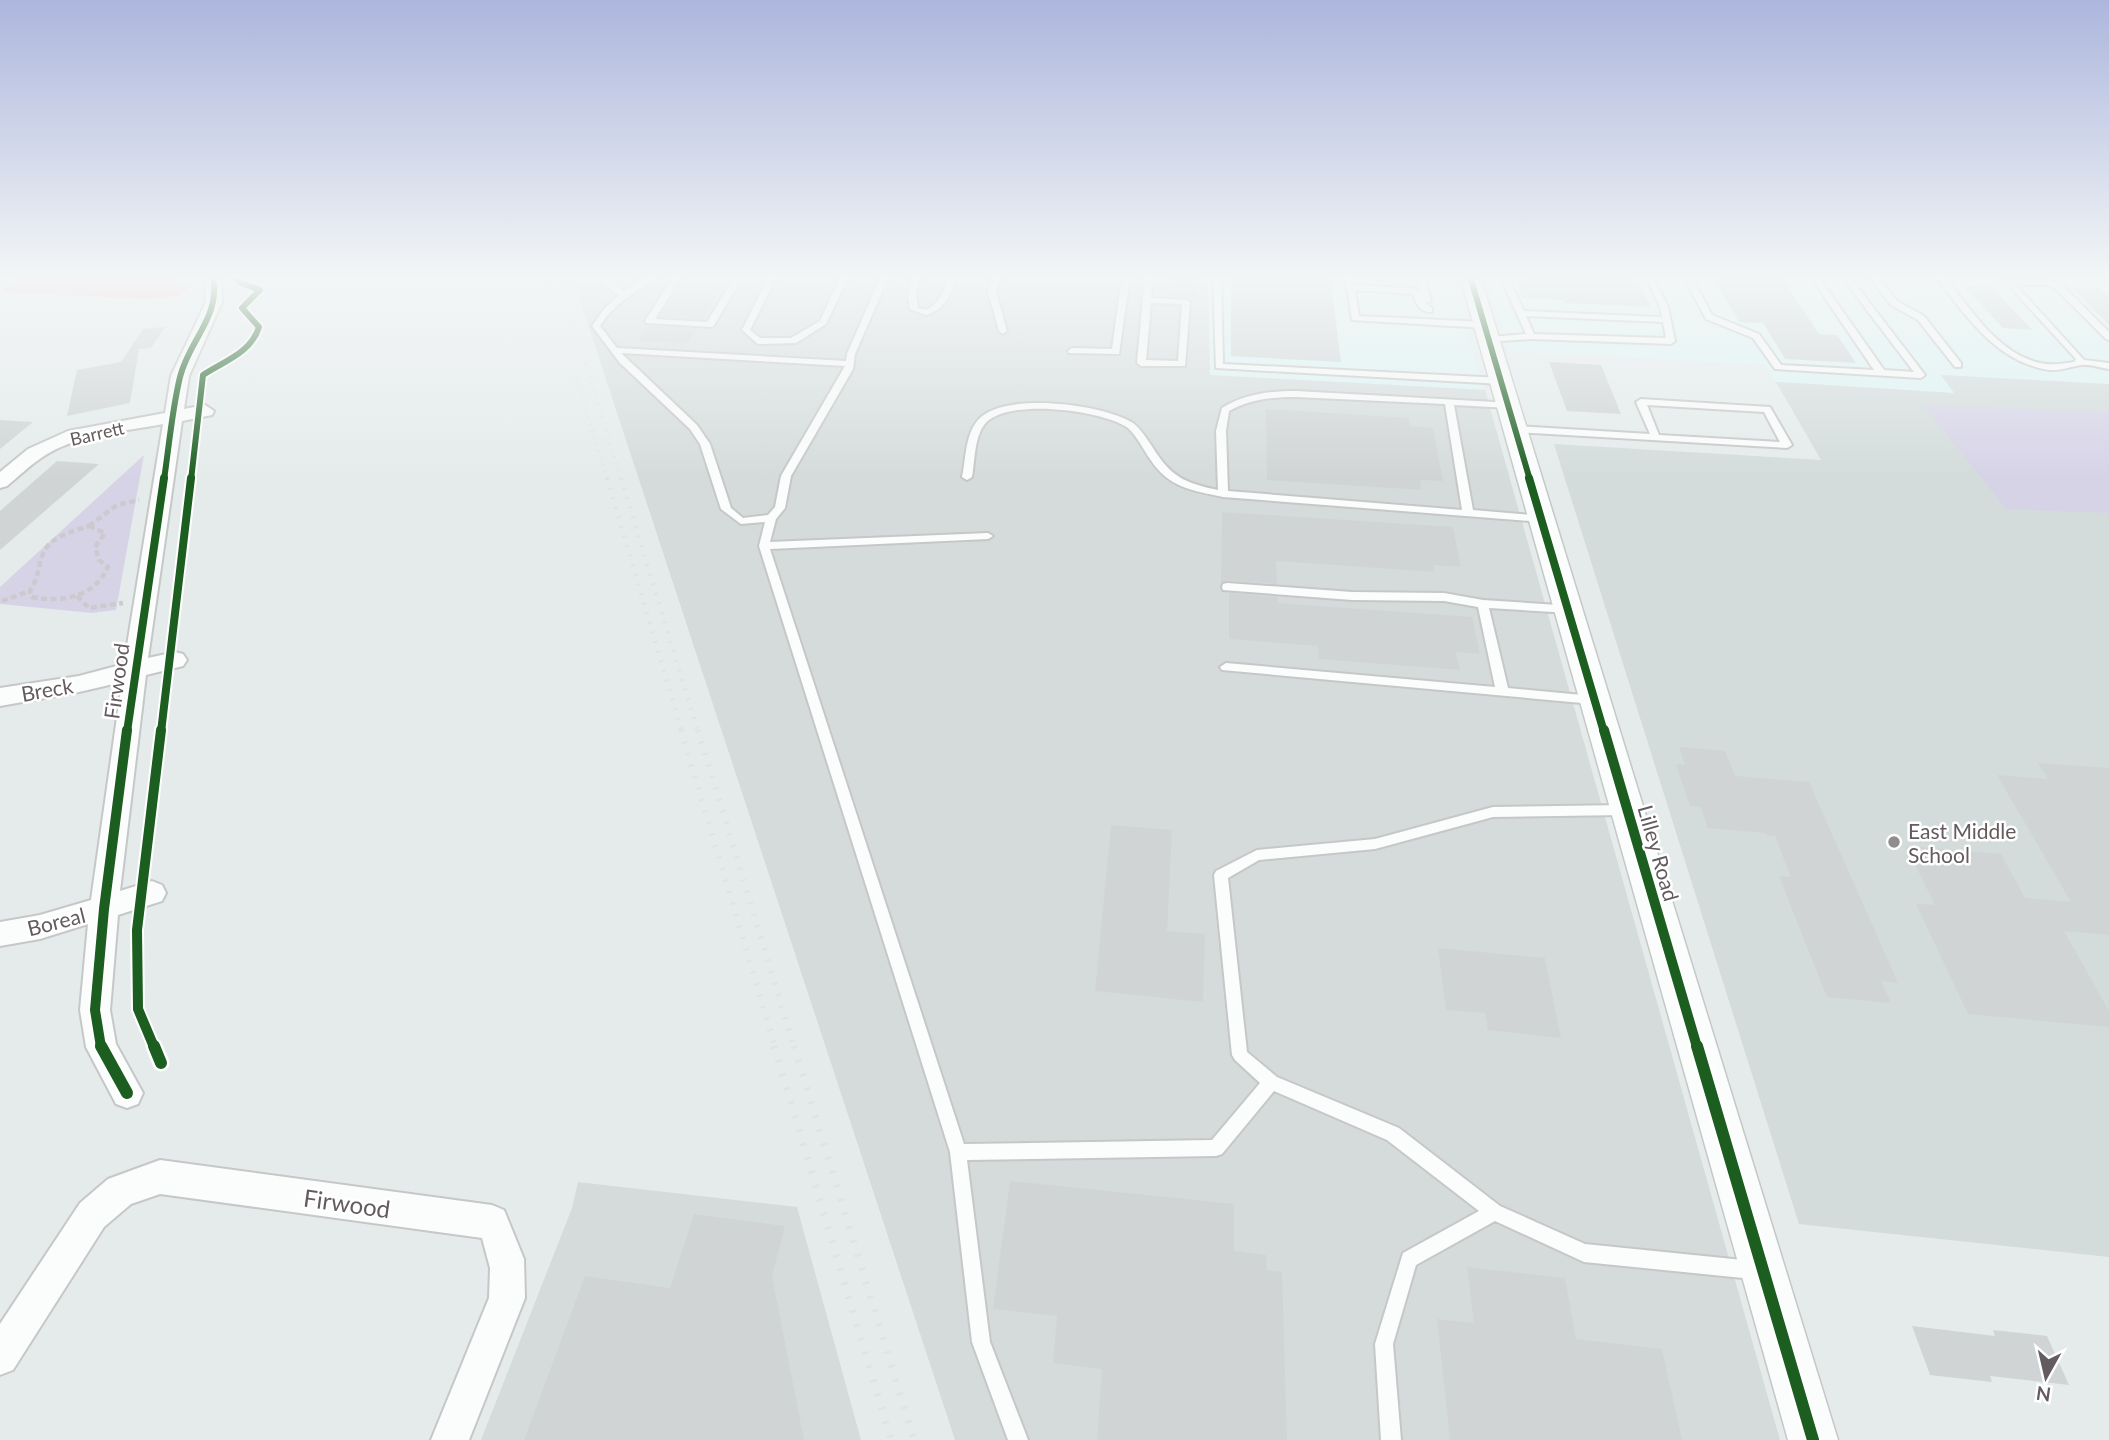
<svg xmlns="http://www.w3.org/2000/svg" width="2109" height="1440" viewBox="0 0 2109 1440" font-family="Lato,sans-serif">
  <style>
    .commercial { fill: #def4f5 }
    .industrial { fill: #d5dbdb }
    .education { fill: #d3dbdb }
    .green { fill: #d6d3e7 }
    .water { fill: #f5b9cc }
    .building { fill: #d0d4d4 }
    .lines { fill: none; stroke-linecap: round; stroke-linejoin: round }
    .service-casing { stroke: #c6c7c7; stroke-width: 4 }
    .minor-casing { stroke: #c6c7c7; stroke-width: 4 }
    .tertiary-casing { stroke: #c6c7c7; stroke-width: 3 }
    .path { stroke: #cdc9ce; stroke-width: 4.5; stroke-dasharray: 6 3.5; stroke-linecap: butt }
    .service { fill: #fbfcfc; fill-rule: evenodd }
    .minor { fill: #fbfcfc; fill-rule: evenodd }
    .tertiary { fill: #fbfcfc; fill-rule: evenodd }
    .rail-far3 { stroke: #e2e2e2; stroke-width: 3.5; stroke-dasharray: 1 6; stroke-linecap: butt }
    .rail-far2 { stroke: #e2e2e2; stroke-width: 4.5; stroke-dasharray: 2 8; stroke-linecap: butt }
    .rail-far1 { stroke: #e2e2e2; stroke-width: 6; stroke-dasharray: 2 10; stroke-linecap: butt }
    .rail { stroke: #e2e2e2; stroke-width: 7; stroke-dasharray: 2.5 12; stroke-linecap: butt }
    .cycleway-far3-casing { stroke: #fff; stroke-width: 10 }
    .cycleway-far2-casing { stroke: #fff; stroke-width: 12 }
    .cycleway-far1-casing { stroke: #fff; stroke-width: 14 }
    .cycleway-casing { stroke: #fff; stroke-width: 17 }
    .cycleway-far3 { stroke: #1b5e20; stroke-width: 6 }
    .cycleway-far2 { stroke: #1b5e20; stroke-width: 8 }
    .cycleway-far1 { stroke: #1b5e20; stroke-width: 10 }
    .cycleway { stroke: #1b5e20; stroke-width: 12 }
    .poi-dot { fill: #908d8f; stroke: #fff; stroke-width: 2.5 }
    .labels { text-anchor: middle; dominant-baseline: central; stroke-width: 5; stroke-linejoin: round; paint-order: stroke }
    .far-street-label { font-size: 18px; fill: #635b5d; stroke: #fff }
    .street-label { font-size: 21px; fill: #635b5d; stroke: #fff }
    .poi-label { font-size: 21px; fill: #635b5d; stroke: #fff; text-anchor: start }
    .near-street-label { font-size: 24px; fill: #635b5d; stroke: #fff }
  </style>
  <rect width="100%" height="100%" fill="#e5ebeb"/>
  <g class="commercial">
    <polygon points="1208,276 1448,276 1485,390 1210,375"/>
    <polygon points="1488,276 2109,276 2109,384 1941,375 1955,393 1776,382 1764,365 1508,351"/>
  </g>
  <g class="industrial">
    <polygon points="572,276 1208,276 1210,375 1485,390 1780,1440 955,1440"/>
    <polygon points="578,1182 797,1207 861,1440 481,1440 572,1208"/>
  </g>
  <polygon class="education" points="1941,375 2109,384 2109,1257 1799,1224 1554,444 1821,460 1776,382 1954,393"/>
  <g class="green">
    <polygon points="1924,406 2109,412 2109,513 2006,509"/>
    <polygon points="144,455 116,610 92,613 0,604 0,587"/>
  </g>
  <polygon class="water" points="18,276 170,276 189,288 179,296 150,299 0,292"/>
  <g class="building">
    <polygon points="1172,276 1198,276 1197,298 1171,296"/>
    <polygon points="1231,276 1330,276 1341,362 1231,356"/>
    <polygon points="1515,276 1635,276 1651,307 1564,303 1563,300 1522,298"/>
    <polygon points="1712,276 1781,276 1819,334 1837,335 1856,363 1785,359 1763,323 1739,322"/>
    <polygon points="680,284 722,286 703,319 660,317"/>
    <polygon points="1964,286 1991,287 2032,330 2003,328"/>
    <polygon points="2071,287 2100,288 2109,297 2109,325"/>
    <polygon points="649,326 697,329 688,343 639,341"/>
    <polygon points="165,327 151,348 139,349 130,403 67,416 77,370 121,362 143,329"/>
    <polygon points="1549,362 1601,365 1621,414 1567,411"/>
    <polygon points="1266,409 1409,418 1410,426 1433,428 1443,481 1420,480 1421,490 1267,480"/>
    <polygon points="0,420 33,422 0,449"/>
    <polygon points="57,461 99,464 0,550 0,511"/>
    <polygon points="1222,512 1453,527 1461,567 1433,565 1435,572 1276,561 1277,584 1227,580 1221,583"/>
    <polygon points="1229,593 1277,597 1278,603 1472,617 1480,654 1456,652 1460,670 1319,659 1318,646 1229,639"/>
    <polygon points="1679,747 1725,751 1735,776 1809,782 1898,983 1881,981 1891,1003 1827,997 1779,876 1791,877 1775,836 1767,836 1766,833 1708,828 1701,807 1690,806 1676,764 1685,765"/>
    <polygon points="2038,763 2109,768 2109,935 2064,931 2109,1011 2109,1027 1968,1014 1916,904 1935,905 1906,846 2001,854 2025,898 2071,902 1997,775 2048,779"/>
    <polygon points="1111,825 1172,830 1167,931 1205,934 1203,1002 1095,991"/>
    <polygon points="1438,948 1545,958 1561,1038 1488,1030 1485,1013 1446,1010"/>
    <polygon points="1010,1181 1234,1204 1234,1251 1266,1255 1267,1270 1282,1272 1287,1440 1097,1440 1102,1369 1053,1363 1057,1316 993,1309"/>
    <polygon points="694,1214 785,1226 772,1276 804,1440 524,1440 585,1276 670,1288"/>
    <polygon points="1467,1267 1565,1278 1576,1339 1662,1349 1682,1440 1450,1440 1437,1319 1474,1323"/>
    <polygon points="1912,1326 1995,1336 1993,1330 2047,1336 2069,1385 1990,1376 1992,1382 1930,1375"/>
  </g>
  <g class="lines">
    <g class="service-casing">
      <g id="service">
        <path d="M602,276H610L611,281L624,291L648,276H659C636,292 615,302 600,326L617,348L846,361L847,354L881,276H889L855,354L853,369L791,476L785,508L776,519L770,542L988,533L993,536L988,539L770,549L964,1144L1212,1140L1260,1083L1235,1060L1232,1055L1214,875L1216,871L1257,850L1375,839L1493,807L1625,805L1630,806L1632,810L1630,814L1625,815L1493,817L1375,849L1259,860L1228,878L1247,1052L1277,1077L1399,1128L1500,1206L1585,1244L1753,1261L1759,1264L1762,1270L1759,1276L1753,1279L1584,1262L1495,1221L1416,1265L1393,1344L1401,1440H1381L1375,1344L1403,1253L1479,1211L1387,1140L1274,1091L1222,1154L1216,1156L967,1160L990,1342L1028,1440H1008L972,1342L950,1152L759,546L765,522L741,524L721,509L700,444L690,429L620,363L592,326L605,308L619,295L604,284ZM621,353L845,366L781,476L775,507L768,515L743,518L731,508L710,444L697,425Z"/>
        <polygon points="674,276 682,276 655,319 707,322 735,276 743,276 713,327 646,323 645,321"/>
        <polygon points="769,276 777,276 750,330 760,338 791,338 820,321 841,276 849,276 826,324 796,343 758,344 742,330"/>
        <path d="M913,276H921L916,295L918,308L926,310C940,303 944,291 949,276H957C951,295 945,309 926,315L910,309L908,295Z"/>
        <polygon points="993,276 1001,276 996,292 1007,331 1003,334 999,331 988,292"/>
        <polygon points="1122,276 1130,276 1119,354 1069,353 1068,351 1072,348 1112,349"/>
        <path d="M1145,276H1153L1151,298L1186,300L1190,302L1185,366H1141L1137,363ZM1151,303L1182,304L1178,361L1146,360Z"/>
        <polygon points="1213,276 1221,276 1223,364 1502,378 1506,381 1502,384 1216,368"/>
        <path d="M1345,276H1353L1354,285L1409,288L1421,291L1417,276H1425L1431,301L1427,303L1424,302L1432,308V312C1420,313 1416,303 1413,294L1355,290L1359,316L1485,322L1489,325L1485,328L1352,320Z"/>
        <path d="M1500,276H1508L1524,311L1662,317L1660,307L1645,276H1653L1668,307L1675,341L1671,344L1531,339L1487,342V338L1490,337L1526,334ZM1526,316L1663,322L1666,338L1534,334Z"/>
        <polygon points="1683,276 1691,276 1712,315 1759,334 1781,365 1874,370 1810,276 1818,276 1884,370 1914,372 1841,276 1849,276 1925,375 1921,378 1775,369 1753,338 1706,319"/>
        <polygon points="1869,276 1877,276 1897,301 1924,316 1961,363 1961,367 1955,367 1918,320 1891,305"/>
        <path d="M1935,276H1944C1969,307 1996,351 2036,362C2049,366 2061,364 2074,362L2076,359L2000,276H2009L2012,280L2047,281L2061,284L2109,332V340L2106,339L2055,288L2047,285H2016L2084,360L2109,363V369C2101,368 2090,364 2082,365C2072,366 2061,371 2050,370C1997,363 1966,316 1935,276Z"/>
        <polygon points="2099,276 2108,276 2109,284"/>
        <path d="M1296,391L1513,403V407L1510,408L1454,405L1473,510L1543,516L1548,519L1543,522L1223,497C1191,490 1169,488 1150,459C1143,449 1137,436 1128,428C1103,410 1004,397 984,425C974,439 975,461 972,477L967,480L962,477C966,459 965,435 978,420C1003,391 1103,404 1133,423C1141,429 1147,439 1153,448C1171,477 1185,483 1218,490L1216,431L1222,408C1245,394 1269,391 1296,391ZM1296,397L1445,404L1462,510L1228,491L1226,431L1229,411C1251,399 1272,397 1296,397Z"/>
        <path d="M1641,399L1770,407L1792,445L1787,448L1517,432L1512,429L1517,426L1650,434L1636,402ZM1647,405L1764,412L1780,442L1659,435Z"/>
        <polygon points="1227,583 1352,592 1444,593 1483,600 1573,606 1575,609 1573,612 1569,613 1489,608 1508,688 1593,696 1599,700 1593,704 1222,670 1220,667 1226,663 1495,687 1478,607 1444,601 1352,600 1223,590 1222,587 1223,584"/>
      </g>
    </g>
    <g class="minor-casing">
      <g id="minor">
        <path d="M205,276H221L222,302L189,376L184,409L205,405L214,411L212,415L182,421L148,658L175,652L183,654L187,660L183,666L146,675L120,891L152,881L162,885L166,893L162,901L118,915L110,1010L116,1044L143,1093L138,1104L127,1108L116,1104L86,1047L80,1010L88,924L40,939L0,946V922L40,915L91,900L122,682L79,692L0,706V688L79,676L124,664L163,424C123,432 75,434 41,458C29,466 18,477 7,486L0,488V472L28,449L68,431L165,413L171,376L206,302Z"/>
        <polygon points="160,1160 492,1205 504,1210 524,1259 525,1298 469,1440 431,1440 489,1298 490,1268 482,1238 160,1194 131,1204 104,1227 13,1370 0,1375 0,1324 80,1203 108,1179"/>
      </g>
    </g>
    <g class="tertiary-casing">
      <polygon id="tertiary" points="1460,276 1480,276 1838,1440 1788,1440"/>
    </g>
    <g class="path">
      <path d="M89,526L105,533L95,547L99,560L108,567C94,597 63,603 32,597L30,591C40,574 37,570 43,554C49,537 74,531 89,526Z"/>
      <polyline points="89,526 117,505 139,500"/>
      <polyline points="77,596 89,608 123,603"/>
      <polyline points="2,601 30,591"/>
    </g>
    <use href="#service" class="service"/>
    <use href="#minor" class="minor"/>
    <use href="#tertiary" class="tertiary"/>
    <g class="rail-far3">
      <polyline points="547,276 607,480"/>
      <polyline points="559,276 621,480"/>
    </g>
    <g class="rail-far2">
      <polyline points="607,478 682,732"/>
      <polyline points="621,478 698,732"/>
    </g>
    <g class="rail-far1">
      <polyline points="681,730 775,1047"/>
      <polyline points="698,730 794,1047"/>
    </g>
    <g class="rail">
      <polyline points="774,1046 891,1440"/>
      <polyline points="794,1046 914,1440"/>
    </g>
    <g class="cycleway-far3-casing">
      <g id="cycleway-far3">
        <polyline points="1470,276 1530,480"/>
        <path d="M164,480C169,446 172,410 180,377C189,340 221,317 213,276"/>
        <path d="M191,480L203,375C224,361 251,353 259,327L242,308L260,290L239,282L234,276"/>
      </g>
    </g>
    <g class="cycleway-far2-casing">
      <g id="cycleway-far2">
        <polyline points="1529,478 1604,732"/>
        <polyline points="127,732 164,478"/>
        <polyline points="161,732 191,478"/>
      </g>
    </g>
    <g class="cycleway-far1-casing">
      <g id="cycleway-far1">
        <polyline points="1604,730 1697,1047"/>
        <polyline points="101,1047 95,1010 104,909 127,730"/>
        <polyline points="154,1047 138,1009 137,930 161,730"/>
      </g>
    </g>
    <g class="cycleway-casing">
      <g id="cycleway">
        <polyline points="101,1046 127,1093"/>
        <polyline points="154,1046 161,1063"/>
        <polyline points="1697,1046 1813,1440"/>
      </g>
    </g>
    <use href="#cycleway-far3" class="cycleway-far3"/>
    <use href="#cycleway-far2" class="cycleway-far2"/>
    <use href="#cycleway-far1" class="cycleway-far1"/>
    <use href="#cycleway" class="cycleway"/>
  </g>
  <linearGradient id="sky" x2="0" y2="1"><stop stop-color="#adb6dd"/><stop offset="0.58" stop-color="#f3f6f6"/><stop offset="1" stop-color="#f3f6f6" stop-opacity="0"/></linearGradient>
  <rect width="2109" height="478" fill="url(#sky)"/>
  <circle class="poi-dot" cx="1894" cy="842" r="7"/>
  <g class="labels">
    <g class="far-street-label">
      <text transform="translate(97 433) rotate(-13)">Barrett</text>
    </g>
    <g class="street-label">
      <text transform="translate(116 681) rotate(-82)">Firwood</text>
      <text transform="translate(47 689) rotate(-10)">Breck</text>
      <text transform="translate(1659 853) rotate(74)">Lilley Road</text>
      <text transform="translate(56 921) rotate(-14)">Boreal</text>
    </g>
    <g class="poi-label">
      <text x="1908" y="830">East Middle<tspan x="1908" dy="24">School</tspan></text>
    </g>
    <g class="near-street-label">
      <text transform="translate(347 1203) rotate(8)">Firwood</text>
    </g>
  </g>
  <g transform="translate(2046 1377) rotate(188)" stroke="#ffffff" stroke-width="5" paint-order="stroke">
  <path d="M0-5L12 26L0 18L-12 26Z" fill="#635b5d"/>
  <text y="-10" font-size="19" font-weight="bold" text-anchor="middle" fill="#635b5d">N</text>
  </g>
</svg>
